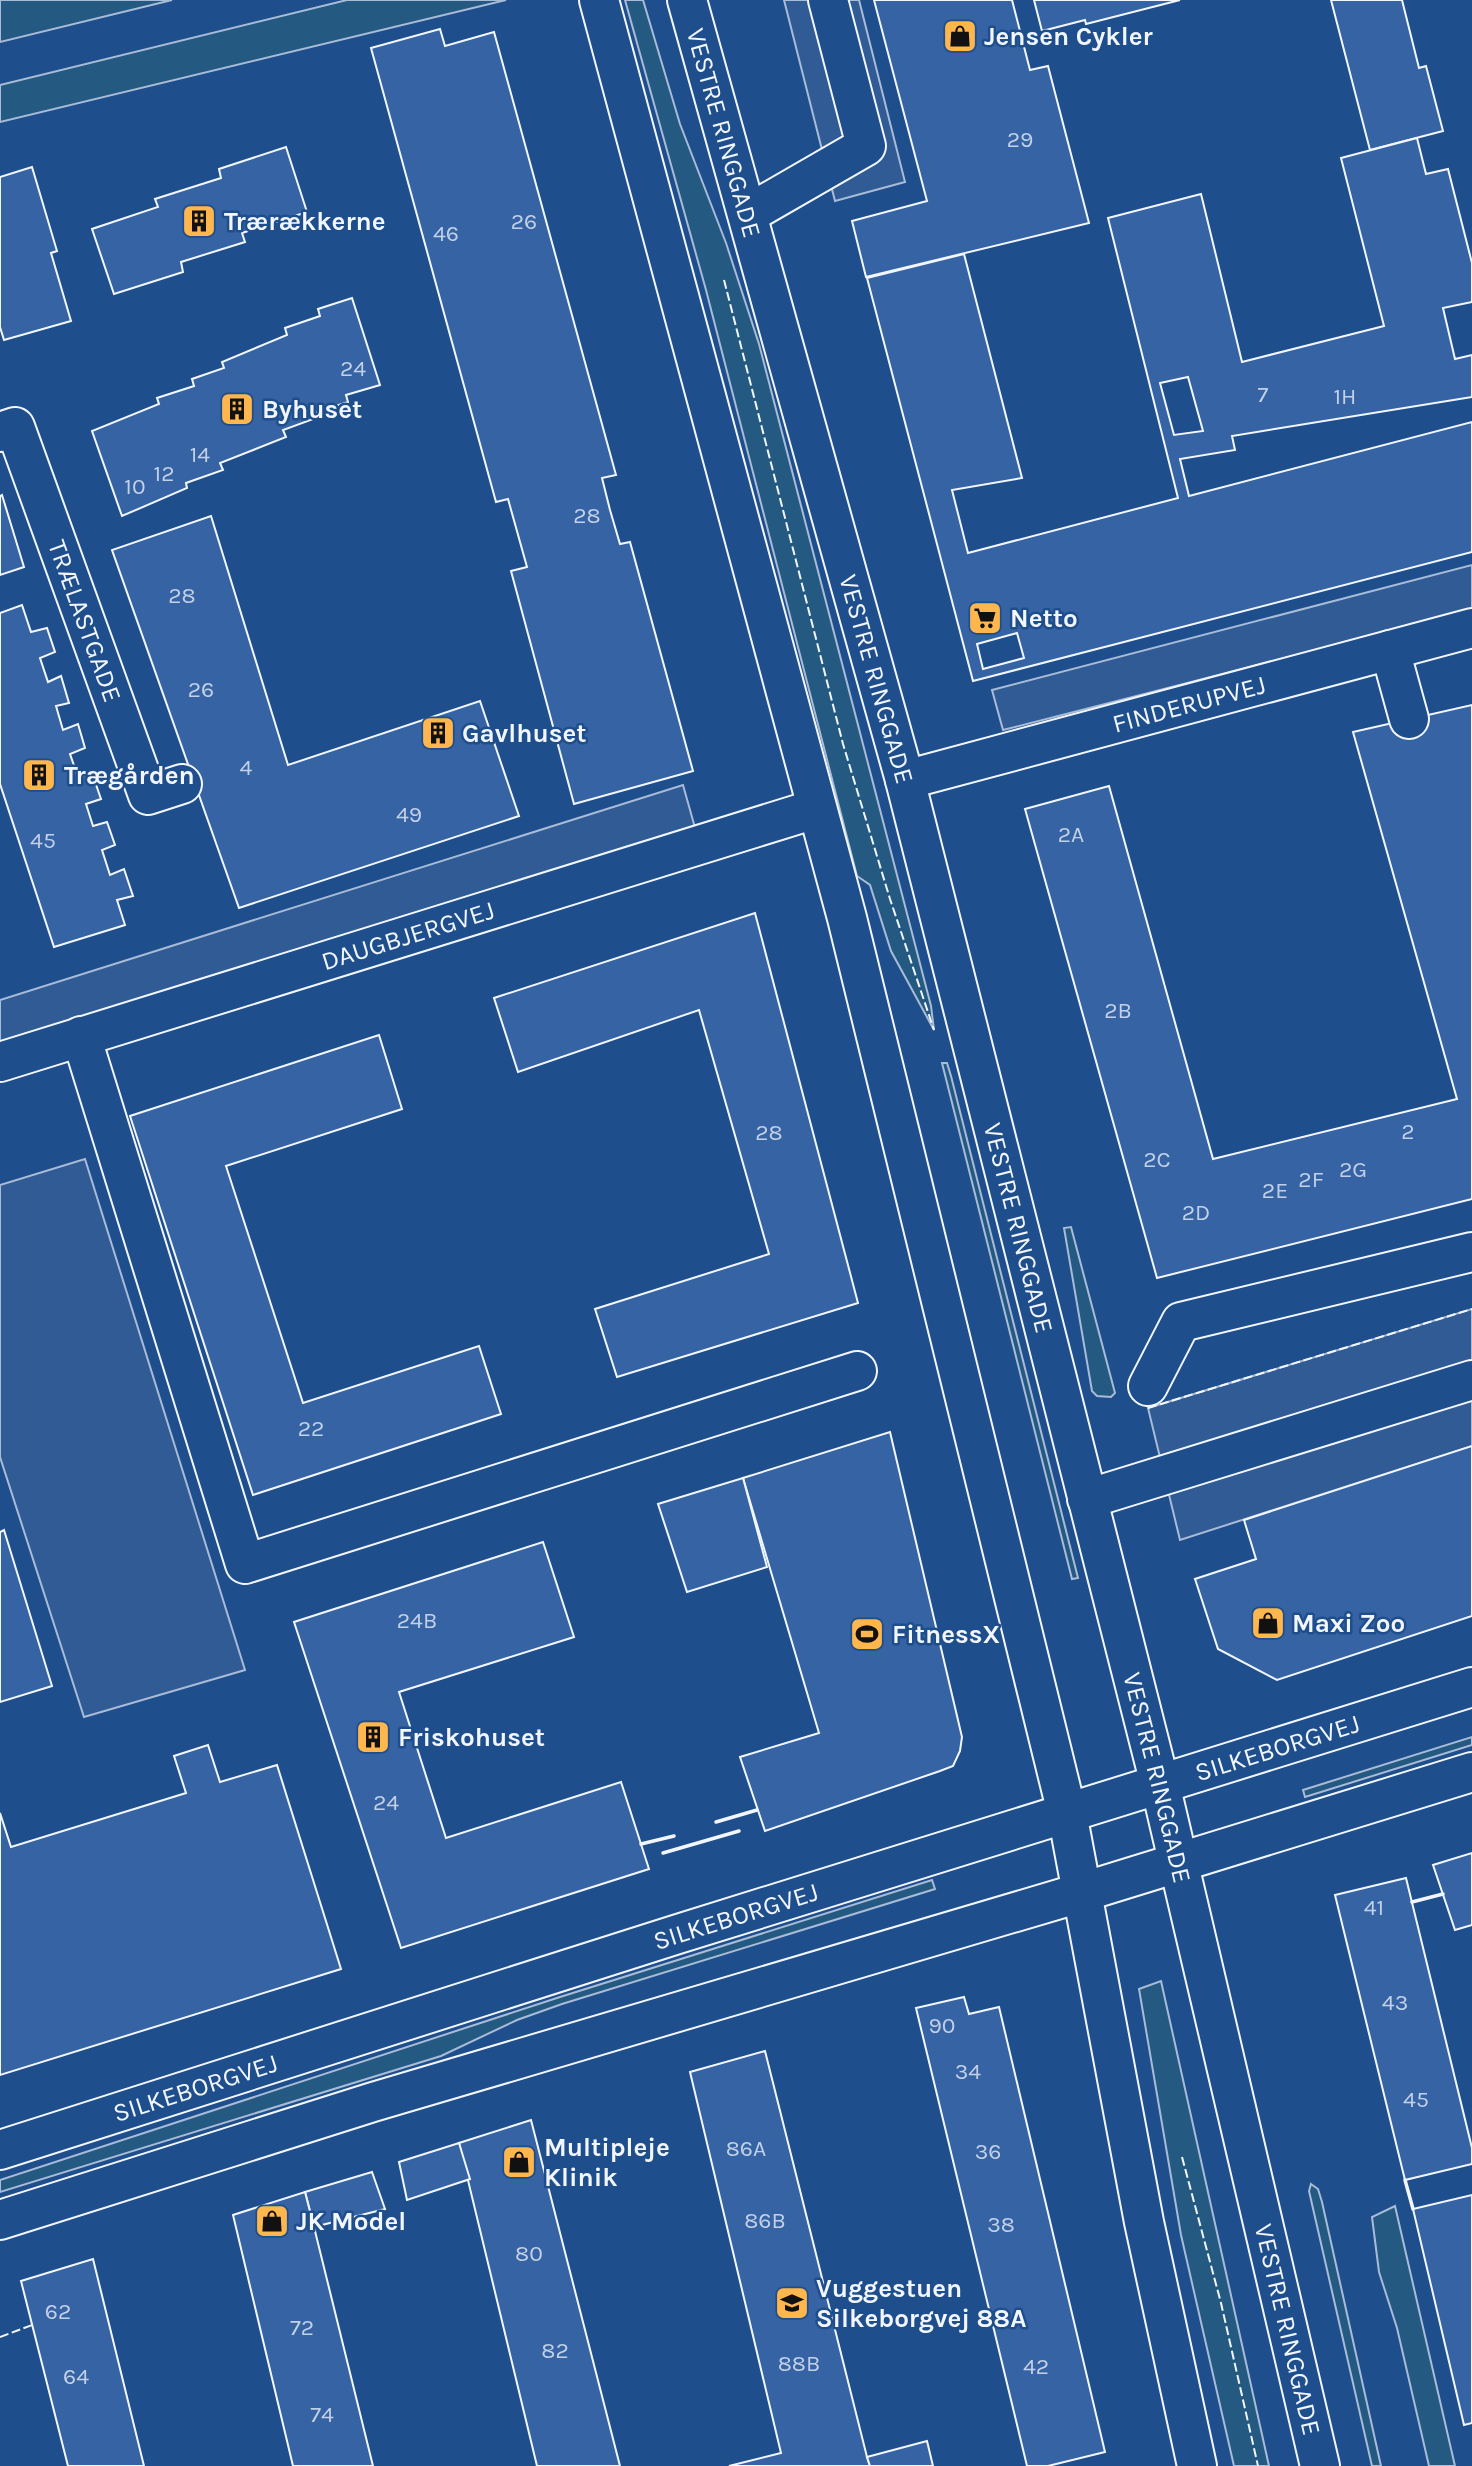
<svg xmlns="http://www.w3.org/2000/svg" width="1472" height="2466" viewBox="0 0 1472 2466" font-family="Karla,sans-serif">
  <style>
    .green { fill: #245a82; stroke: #a8bbd7; stroke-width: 2 }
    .parking { fill: #305b95; stroke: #a8bbd7; stroke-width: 2 }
    .building { fill: #3563a3; stroke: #f2f6ff; stroke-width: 2; fill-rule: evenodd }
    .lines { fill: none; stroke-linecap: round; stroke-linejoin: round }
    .minor-casing { stroke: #f2f6ff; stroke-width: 42 }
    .major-casing { stroke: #f2f6ff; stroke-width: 42 }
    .minor { stroke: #1f4e8c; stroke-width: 38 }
    .major { stroke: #1f4e8c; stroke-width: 38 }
    .fence { stroke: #f2f6ff; stroke-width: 2; stroke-dasharray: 9 3.5; stroke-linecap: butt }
    .wall { stroke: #f2f6ff; stroke-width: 3.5 }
    .labels { text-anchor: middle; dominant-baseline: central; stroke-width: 5; stroke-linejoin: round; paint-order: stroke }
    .number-label { font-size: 23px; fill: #c3d1e8 }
    .poi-label { font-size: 26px; font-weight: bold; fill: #f2f6ff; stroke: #1f4e8c; text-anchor: start }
    .street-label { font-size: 26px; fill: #f2f6ff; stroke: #1f4e8c }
  </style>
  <rect width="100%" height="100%" fill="#1f4e8c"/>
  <g class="green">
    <polygon points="0,0 172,0 0,42"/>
    <polygon points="347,0 506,0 0,122 0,85"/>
    <polygon points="625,0 643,0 680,124 726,243 759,344 931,1006 934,1030 891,951 870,885 857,876 706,290"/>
    <polygon points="942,1063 947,1063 951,1076 1078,1578 1072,1579"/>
    <polygon points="1071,1227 1115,1393 1111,1397 1097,1396 1092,1391 1064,1228"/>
    <polygon points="1472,1737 1472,1745 1305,1797 1303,1790"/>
    <polygon points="932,1880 935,1889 562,2004 517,2020 441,2056 0,2192 0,2180 560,1997"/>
    <polygon points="1161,1981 1269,2466 1234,2466 1181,2235 1139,1989"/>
    <polygon points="1311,2184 1318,2189 1322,2202 1381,2466 1372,2466 1309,2191"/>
    <polygon points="1395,2206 1455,2466 1429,2466 1397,2328 1379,2272 1372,2217"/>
  </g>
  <g class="parking">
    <polygon points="784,0 859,0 905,182 835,201"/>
    <polygon points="1472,565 1472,610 1003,730 992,690"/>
    <polygon points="683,785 701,849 0,1068 0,1000"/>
    <polygon points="85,1159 245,1670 84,1717 0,1457 0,1185"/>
    <polygon points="1472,1309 1472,1446 1180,1540 1148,1408"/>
  </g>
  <g class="building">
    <polygon points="874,0 1012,0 1030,70 1048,66 1089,223 866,277 852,221 927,201"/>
    <polygon points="1034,0 1180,0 1086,24 1085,20 1042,31"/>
    <polygon points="1331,0 1402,0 1419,68 1426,66 1443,131 1370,150"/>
    <polygon points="440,29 445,46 494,32 616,475 602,478 610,510 620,544 630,542 693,771 574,804 511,571 527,567 508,499 496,502 371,48"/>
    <path d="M1417,138L1426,174L1448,169L1472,263V302L1443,308L1455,359L1472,355V397L1232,436L1235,450L1180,459L1189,496L1472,422V552L973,681L867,278L964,254L1022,478L952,490L968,553L1178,498L1108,218L1201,194L1242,362L1384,326L1341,158ZM1188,377L1203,431L1174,435L1160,383ZM1017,633L1024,658L983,669L977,644Z"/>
    <polygon points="286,147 307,212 242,233 245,242 181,262 183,272 114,294 92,229 158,207 155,199 221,178 219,169"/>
    <polygon points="32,167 57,251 51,253 71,321 4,340 0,327 0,177"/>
    <polygon points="352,298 380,385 346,395 348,402 314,413 316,418 283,430 286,437 220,463 223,470 186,483 187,488 122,516 92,431 159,404 157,398 194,386 192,379 224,368 222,362 287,335 285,328 320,316 318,309"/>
    <polygon points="2,495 24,567 0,575 0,496"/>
    <polygon points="211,516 288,765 480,701 519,816 239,908 112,550"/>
    <polygon points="22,605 31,632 47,628 55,652 40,658 48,682 61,676 69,703 56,706 63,730 78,724 85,748 70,754 78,777 92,773 101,799 86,804 93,826 107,822 115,845 102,850 110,875 124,869 133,896 117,900 125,925 54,947 0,784 0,613"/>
    <polygon points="1472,705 1472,1199 1157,1278 1025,809 1109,786 1213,1159 1457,1099 1353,732"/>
    <polygon points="755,913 858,1303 617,1377 595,1309 769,1254 699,1010 518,1072 494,998"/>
    <polygon points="379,1035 402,1109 226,1166 303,1403 479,1346 501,1414 253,1495 130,1116"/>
    <polygon points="890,1432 962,1737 960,1751 953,1766 940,1771 765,1831 740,1757 819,1733 743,1478"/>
    <polygon points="1472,1446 1472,1616 1277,1680 1218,1649 1195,1579 1256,1559 1244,1520"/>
    <polygon points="743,1478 767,1567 687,1592 658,1504"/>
    <polygon points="4,1530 52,1686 0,1702 0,1532"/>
    <polygon points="543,1542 574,1637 399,1692 446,1838 621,1782 649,1869 401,1948 294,1622"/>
    <polygon points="208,1745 220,1782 277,1765 341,1969 0,2075 0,1813 11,1847 186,1793 174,1756"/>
    <polygon points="1472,1853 1472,1925 1455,1930 1433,1865"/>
    <polygon points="1406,1878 1472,2148 1472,2164 1405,2180 1335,1895"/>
    <polygon points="964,1997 969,2014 999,2007 1105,2452 1048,2466 1027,2466 916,2008"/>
    <polygon points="765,2051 867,2457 870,2466 729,2466 781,2453 690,2072"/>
    <polygon points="531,2120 620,2466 537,2466 459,2143"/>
    <polygon points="459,2143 470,2179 407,2200 399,2162"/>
    <polygon points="372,2172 385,2209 314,2227 305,2192"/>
    <polygon points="305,2192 314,2227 373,2466 293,2466 233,2215"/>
    <polygon points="1472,2195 1472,2423 1464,2425 1413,2209"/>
    <polygon points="93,2259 144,2466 68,2466 21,2281"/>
    <polygon points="927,2441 933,2466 870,2466 867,2457"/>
  </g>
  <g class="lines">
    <g class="minor-casing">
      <g id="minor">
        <polyline points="748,214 866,146 828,0"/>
        <path id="s1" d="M0,432L15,427L148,795L182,784"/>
        <polyline points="1390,650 1409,719"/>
        <path id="s2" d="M905,780L1472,628"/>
        <polyline points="81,1036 245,1564 857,1371"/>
        <path id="s3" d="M0,1062L815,809"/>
        <polyline points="1148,1386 1181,1322 1472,1252"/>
        <polyline points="1087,1499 1472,1380"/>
        <path id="s4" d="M0,2150L678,1934L1472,1687"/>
        <polyline points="0,2220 373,2102 1083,1892 1472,1772"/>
      </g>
    </g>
    <g class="major-casing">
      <g id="major">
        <polyline points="599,0 847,918 1067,1813 1144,2222 1197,2466"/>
        <path id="s5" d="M687,0L905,780L1160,1784L1320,2466"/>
      </g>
    </g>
    <use href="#minor" class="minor"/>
    <use href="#major" class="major"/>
    <g class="fence">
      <polyline points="724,280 843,744 890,899 934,1030"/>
      <polyline points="1148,1408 1472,1309"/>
      <polyline points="1182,2157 1221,2303 1258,2466"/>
      <polyline points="0,2337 32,2325"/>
    </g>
    <g class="wall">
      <polyline points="716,1822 757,1810"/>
      <polyline points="641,1844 674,1836"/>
      <polyline points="663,1853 739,1831"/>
      <polyline points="1412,1902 1443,1894"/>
      <polyline points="1405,2180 1413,2209"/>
    </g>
  </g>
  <defs>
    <g id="shop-square" transform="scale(1.75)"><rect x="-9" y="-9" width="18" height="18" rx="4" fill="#ffb74d" stroke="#1f4e8c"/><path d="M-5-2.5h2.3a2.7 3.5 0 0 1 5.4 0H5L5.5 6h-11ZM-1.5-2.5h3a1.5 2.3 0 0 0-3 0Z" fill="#111"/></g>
    <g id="building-square" transform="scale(1.75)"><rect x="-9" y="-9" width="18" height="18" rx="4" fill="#ffb74d" stroke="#1f4e8c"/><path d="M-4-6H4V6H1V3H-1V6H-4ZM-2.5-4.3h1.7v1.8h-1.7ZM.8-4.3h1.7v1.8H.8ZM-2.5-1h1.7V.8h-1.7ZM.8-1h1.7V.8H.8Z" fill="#111"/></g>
    <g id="supermarket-square" transform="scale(1.75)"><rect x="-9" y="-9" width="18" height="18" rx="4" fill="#ffb74d" stroke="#1f4e8c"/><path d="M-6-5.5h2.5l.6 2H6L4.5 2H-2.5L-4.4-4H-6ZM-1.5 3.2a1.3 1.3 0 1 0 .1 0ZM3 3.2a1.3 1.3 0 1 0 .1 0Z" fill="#111"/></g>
    <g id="stadium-square" transform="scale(1.75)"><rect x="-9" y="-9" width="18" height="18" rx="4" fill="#ffb74d" stroke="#1f4e8c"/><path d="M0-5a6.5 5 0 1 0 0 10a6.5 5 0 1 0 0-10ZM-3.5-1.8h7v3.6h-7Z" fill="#111"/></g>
    <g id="school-square" transform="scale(1.75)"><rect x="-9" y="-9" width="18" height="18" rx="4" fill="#ffb74d" stroke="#1f4e8c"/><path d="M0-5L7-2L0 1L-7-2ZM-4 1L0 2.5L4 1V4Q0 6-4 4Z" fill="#111"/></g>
  </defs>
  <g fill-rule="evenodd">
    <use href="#shop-square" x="960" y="36"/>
    <use href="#building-square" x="199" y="221"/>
    <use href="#building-square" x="237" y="409"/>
    <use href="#supermarket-square" x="985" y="618"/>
    <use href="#building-square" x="438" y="733"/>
    <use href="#building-square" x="39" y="775"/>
    <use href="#shop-square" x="1268" y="1623"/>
    <use href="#stadium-square" x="867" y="1634"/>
    <use href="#building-square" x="373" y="1737"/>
    <use href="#shop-square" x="519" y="2162"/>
    <use href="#shop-square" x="272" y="2221"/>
    <use href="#school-square" x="792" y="2303"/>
  </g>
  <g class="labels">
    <g class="number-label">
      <text x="1020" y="139">29</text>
      <text x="524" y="221">26</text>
      <text x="446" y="233">46</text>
      <text x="353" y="368">24</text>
      <text x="1263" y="394">7</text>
      <text x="1345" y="396">1H</text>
      <text x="200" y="454">14</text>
      <text x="164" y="473">12</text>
      <text x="135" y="486">10</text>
      <text x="587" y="515">28</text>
      <text x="182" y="595">28</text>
      <text x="201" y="689">26</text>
      <text x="246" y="767">4</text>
      <text x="409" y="814">49</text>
      <text x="1071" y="834">2A</text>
      <text x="43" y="840">45</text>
      <text x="1118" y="1010">2B</text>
      <text x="1408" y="1131">2</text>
      <text x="769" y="1132">28</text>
      <text x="1157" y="1159">2C</text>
      <text x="1353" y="1169">2G</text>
      <text x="1311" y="1179">2F</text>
      <text x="1275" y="1190">2E</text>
      <text x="1196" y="1212">2D</text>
      <text x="311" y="1428">22</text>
      <text x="417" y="1620">24B</text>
      <text x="386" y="1802">24</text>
      <text x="1374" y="1907">41</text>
      <text x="1395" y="2002">43</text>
      <text x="942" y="2025">90</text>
      <text x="968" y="2071">34</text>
      <text x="1416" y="2099">45</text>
      <text x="746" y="2148">86A</text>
      <text x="988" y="2151">36</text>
      <text x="765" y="2220">86B</text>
      <text x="1001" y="2224">38</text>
      <text x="529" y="2253">80</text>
      <text x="58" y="2311">62</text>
      <text x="302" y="2327">72</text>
      <text x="555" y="2350">82</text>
      <text x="799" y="2363">88B</text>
      <text x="1036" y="2366">42</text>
      <text x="76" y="2376">64</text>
      <text x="322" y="2414">74</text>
    </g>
    <g class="poi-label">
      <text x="984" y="36">Jensen Cykler</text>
      <text x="224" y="221">Trærækkerne</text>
      <text x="262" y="409">Byhuset</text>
      <text x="1010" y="618">Netto</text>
      <text x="462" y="733">Gavlhuset</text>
      <text x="64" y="775">Trægården</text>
      <text x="1292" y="1623">Maxi Zoo</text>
      <text x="892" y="1634">FitnessX</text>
      <text x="398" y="1737">Friskohuset</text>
      <text x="544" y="2147">Multipleje<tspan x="544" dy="30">Klinik</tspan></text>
      <text x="296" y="2221">JK Model</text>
      <text x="816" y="2288">Vuggestuen<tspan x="816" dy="30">Silkeborgvej 88A</tspan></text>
    </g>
    <g class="street-label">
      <text stroke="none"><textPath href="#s5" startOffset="138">VESTRE RINGGADE</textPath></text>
      <text stroke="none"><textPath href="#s1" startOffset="222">TRÆLASTGADE</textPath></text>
      <text stroke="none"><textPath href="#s5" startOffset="705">VESTRE RINGGADE</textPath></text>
      <text stroke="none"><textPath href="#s2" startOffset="294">FINDERUPVEJ</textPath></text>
      <text stroke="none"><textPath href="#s3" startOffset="427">DAUGBJERGVEJ</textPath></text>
      <text stroke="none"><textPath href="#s5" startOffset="1272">VESTRE RINGGADE</textPath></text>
      <text stroke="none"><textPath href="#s4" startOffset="1339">SILKEBORGVEJ</textPath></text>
      <text stroke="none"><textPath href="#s5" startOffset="1839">VESTRE RINGGADE</textPath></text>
      <text stroke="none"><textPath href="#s4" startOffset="772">SILKEBORGVEJ</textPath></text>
      <text stroke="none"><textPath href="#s4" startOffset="205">SILKEBORGVEJ</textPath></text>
      <text stroke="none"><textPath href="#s5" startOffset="2406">VESTRE RINGGADE</textPath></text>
    </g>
  </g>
</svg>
